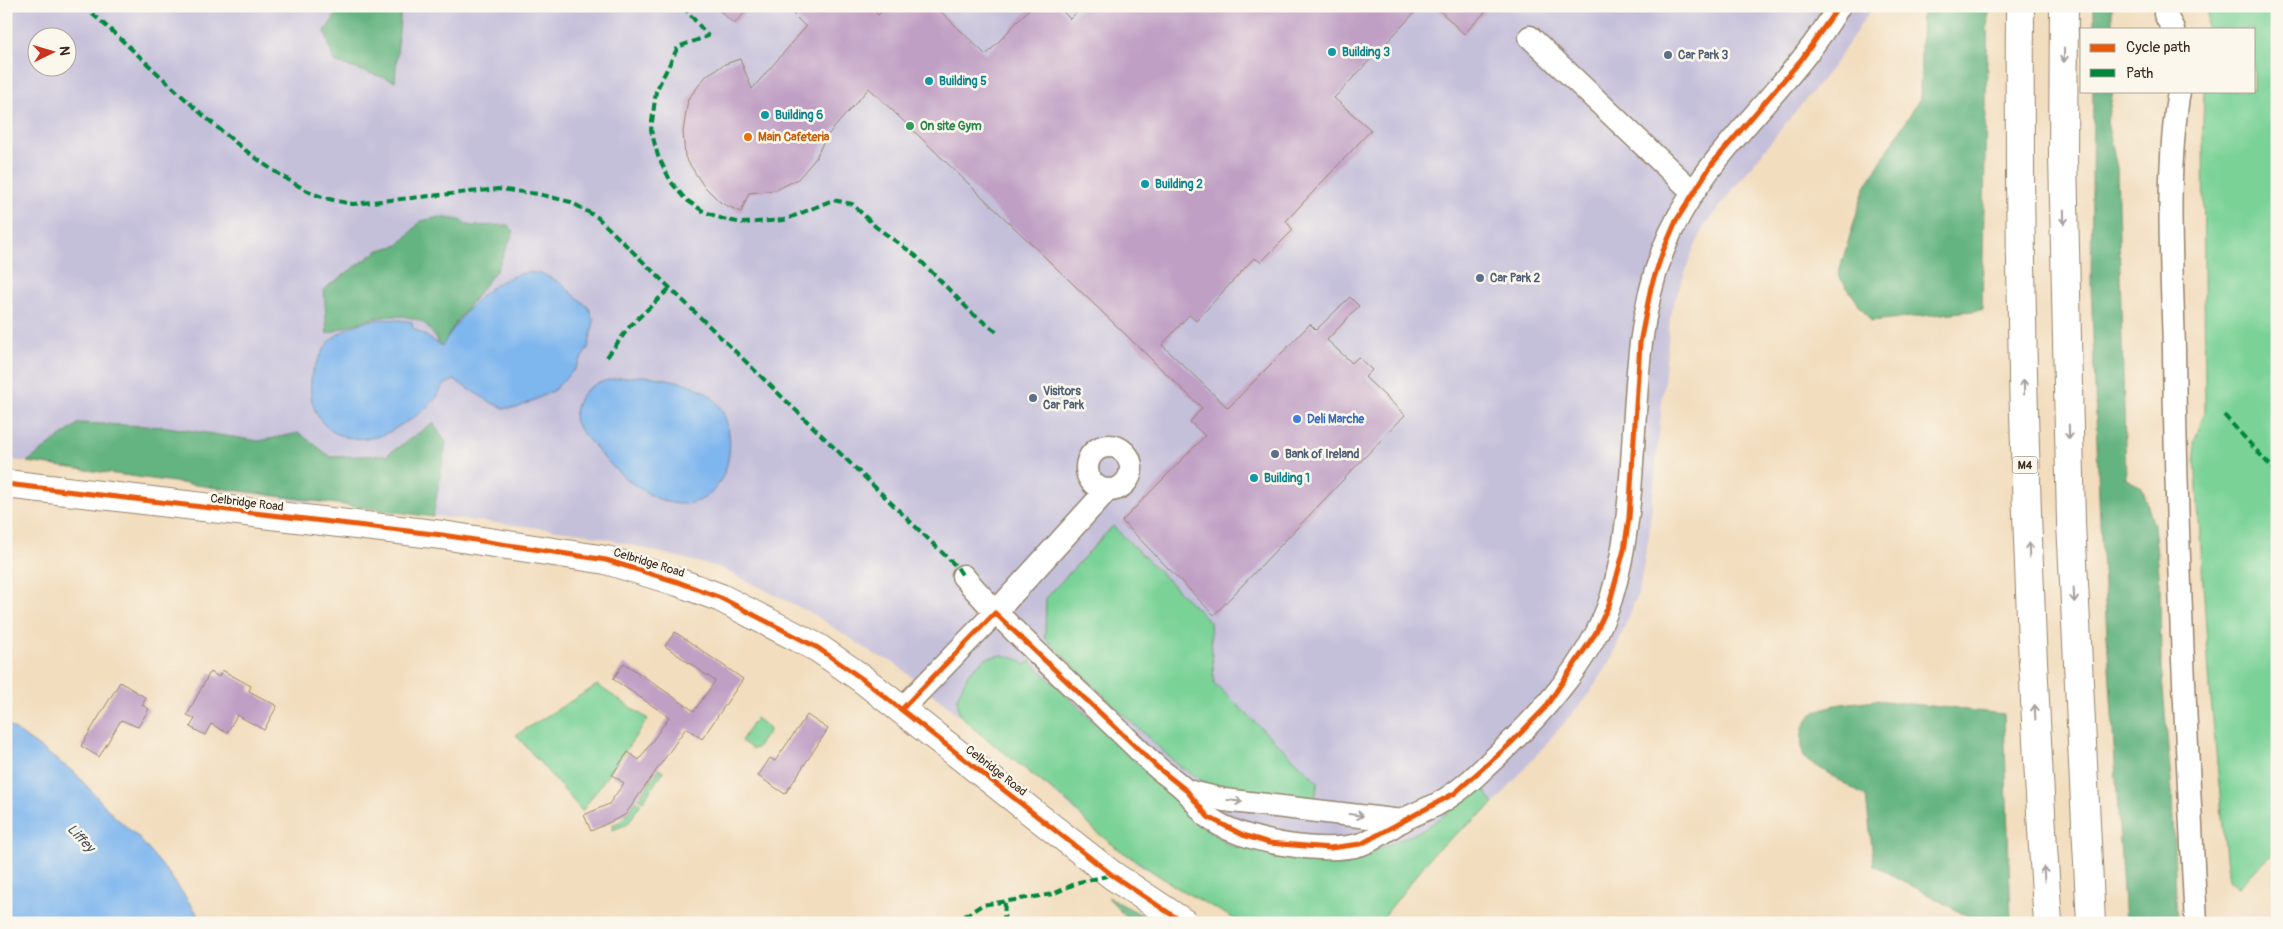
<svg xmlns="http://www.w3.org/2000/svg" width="2283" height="929" viewBox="0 0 2283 929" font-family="Pangolin,sans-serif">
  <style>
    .industrial { fill: #c5c0da; fill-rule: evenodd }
    .green { fill: #7ad297; stroke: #5a7e5a }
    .forest { fill: #63b480; stroke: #4f6f4f }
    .water { fill: #7eb6ee; stroke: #5c7086 }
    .building { fill: #bf9fc4 }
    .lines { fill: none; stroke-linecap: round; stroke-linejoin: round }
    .minor-casing { stroke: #96846e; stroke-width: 25 }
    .major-casing { stroke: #96846e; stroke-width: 30 }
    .highway-casing { stroke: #96846e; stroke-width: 30 }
    .minor { stroke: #fff; stroke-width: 22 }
    .major { stroke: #fff; stroke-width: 28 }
    .highway { stroke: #fff; stroke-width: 28 }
    .quiet { stroke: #00873e; stroke-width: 4; stroke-dasharray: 8 4; stroke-linecap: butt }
    .cycleway-casing { stroke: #fbf7ec; stroke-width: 8 }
    .cycleway { stroke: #e8590c; stroke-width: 5 }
    .oneway { stroke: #a79f9a }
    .culture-dot { fill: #0f9aa8; stroke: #fbf7ec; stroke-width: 2 }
    .service-dot { fill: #5c6f8a; stroke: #fbf7ec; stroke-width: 2 }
    .leisure-dot { fill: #2e9e5b; stroke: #fbf7ec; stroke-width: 2 }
    .food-dot { fill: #e8710a; stroke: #fbf7ec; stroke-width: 2 }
    .shop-dot { fill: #3f7fe0; stroke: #fbf7ec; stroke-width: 2 }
    .labels { text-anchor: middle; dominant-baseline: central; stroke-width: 5; stroke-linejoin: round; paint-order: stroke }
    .shield { fill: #fbf7ec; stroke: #75685c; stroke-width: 1 }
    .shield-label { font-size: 11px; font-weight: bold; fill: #3b2a1e }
    .culture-label { font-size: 12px; font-weight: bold; fill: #0d838f; stroke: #fbf7ec; text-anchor: start }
    .service-label { font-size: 12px; font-weight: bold; fill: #4e5e75; stroke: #fbf7ec; text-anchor: start }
    .leisure-label { font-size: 12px; font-weight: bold; fill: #27864d; stroke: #fbf7ec; text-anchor: start }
    .food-label { font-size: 12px; font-weight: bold; fill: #c56008; stroke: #fbf7ec; text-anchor: start }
    .shop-label { font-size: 12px; font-weight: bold; fill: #366cbe; stroke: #fbf7ec; text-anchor: start }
    .street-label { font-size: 12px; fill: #3b2a1e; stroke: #fbf7ec }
    .water-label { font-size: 14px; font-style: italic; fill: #4f545c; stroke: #fbf7ec }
  </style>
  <rect width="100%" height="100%" fill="#fbf7ec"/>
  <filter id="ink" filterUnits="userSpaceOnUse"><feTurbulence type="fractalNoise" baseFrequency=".02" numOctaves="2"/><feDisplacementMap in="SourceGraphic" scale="10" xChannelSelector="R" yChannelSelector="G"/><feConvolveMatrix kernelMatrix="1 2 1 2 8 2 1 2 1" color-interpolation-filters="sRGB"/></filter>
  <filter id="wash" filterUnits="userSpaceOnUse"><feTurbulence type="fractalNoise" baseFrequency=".0096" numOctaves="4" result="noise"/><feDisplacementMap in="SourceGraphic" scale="20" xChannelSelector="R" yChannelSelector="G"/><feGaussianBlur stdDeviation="1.12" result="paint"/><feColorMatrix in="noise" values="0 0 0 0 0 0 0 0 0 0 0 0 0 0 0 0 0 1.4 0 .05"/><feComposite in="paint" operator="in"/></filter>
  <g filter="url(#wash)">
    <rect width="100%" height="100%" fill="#f2ddbe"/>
    <path class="industrial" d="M6,6H1873L1835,64L1773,139L1705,225L1692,253L1671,311L1649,535L1639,591L1611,660L1589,694L1494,804L1435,851L1379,923H1242L1180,889L1135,862L1094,830L1069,805L893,662L876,655L813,614L721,568L583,533L303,501L6,459ZM38,38H68V68H38Z"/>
    <g class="green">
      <polygon points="2208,6 2277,6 2277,850 2238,887 2229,881 2226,858 2210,689 2194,443 2205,411 2203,127 2204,91 2254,91 2254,29 2207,29"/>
      <polygon points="1113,526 1210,622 1214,683 1318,782 1315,799 1257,791 1214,789 1178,765 1114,706 1045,638 1046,598"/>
      <polygon points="1002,655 1020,660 1025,665 1030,661 1203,826 1227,844 1270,854 1354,859 1423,830 1483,788 1494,804 1435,851 1379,923 1242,923 1179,889 1117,848 1094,830 1070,804 974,729 959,714 957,698 968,674 986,658"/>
      <polygon points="597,685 648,719 582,811 516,735"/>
      <polygon points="756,718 768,727 769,731 757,748 753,749 741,741"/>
      <polygon points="659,769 663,772 643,801 639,798"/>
      <polygon points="637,800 641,803 628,824 613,830 612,825 623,820"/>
    </g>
    <g class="forest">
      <polygon points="342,6 401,6 395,81 334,62 325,31"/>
      <polygon points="1922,6 1988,6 1982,310 1871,321 1838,275 1864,189 1920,98"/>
      <rect x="2094" y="6" width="18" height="23"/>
      <polygon points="2093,91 2113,91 2107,122 2117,168 2126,479 2142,487 2154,526 2160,582 2161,666 2172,793 2177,923 2125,923 2100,522 2091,285"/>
      <path d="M439,217L460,220L471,226L508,225L514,231L497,269L457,321L442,346C436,340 429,326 422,322C394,307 353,324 327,334L324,289L379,250L399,245L421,221Z"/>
      <polygon points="79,423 167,427 259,441 299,433 331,457 387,455 433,423 446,442 433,517 27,462"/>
      <path d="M1875,700L2004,714L2011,923H1980L1874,865L1866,797L1804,758C1791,702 1833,706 1875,700Z"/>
      <polygon points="1108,897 1158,923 1131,923"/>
    </g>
    <g class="water">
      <path d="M529,272L542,274L559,282L589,308L594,321L588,348L574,370L553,391L517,408H504L492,403L454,380L442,386C435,407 414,417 396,428C381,437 370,440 353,438C320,435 306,404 312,374C313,368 317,362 320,357C323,351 328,342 333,338C356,320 384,316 412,322L413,328L442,346C463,313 487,279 529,272Z"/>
      <path d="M643,376C664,378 687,381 705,392C745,417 735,502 684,504C653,506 611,469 594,446C588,439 579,430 575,422C573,418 575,412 576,407C584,378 618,378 643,376Z"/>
      <polygon points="6,723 75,773 113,815 138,837 169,874 204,923 6,923"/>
    </g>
    <g id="blocks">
      <g class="building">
        <polygon points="715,6 751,6 734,24"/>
        <polygon points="785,6 869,6 878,15 887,6 935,6 986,55 1032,6 1058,6 1070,19 1083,6 1421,6 1334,98 1371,130 1286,221 1293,230 1261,262 1254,258 1196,321 1189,315 1162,345 1228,408 1310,324 1316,330 1350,297 1359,306 1327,340 1352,363 1358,357 1372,370 1365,377 1405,415 1214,615 1122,521 1205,436 1190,422 1202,408 869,88 825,138 816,158 798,179 776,190 749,193 741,212 721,203 703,185 685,157 683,132 688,99 707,75 725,64 740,59 752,89 806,27"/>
        <polygon points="1435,6 1491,6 1464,34"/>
        <polygon points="675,632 743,679 702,739 686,728 625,815 591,831 584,815 609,804 624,783 612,775 628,752 639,760 669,717 613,679 624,663 694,711 715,681 665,646"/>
        <polygon points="222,670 251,686 249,691 277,706 264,730 237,715 227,733 211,724 205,735 190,727 195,719 187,715 210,672 219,677"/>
        <polygon points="120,682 146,698 142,705 149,709 138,727 121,720 99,757 81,746"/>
        <polygon points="807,715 828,729 785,794 758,776 770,758 775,761"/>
      </g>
    </g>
  </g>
  <g filter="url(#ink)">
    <use href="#blocks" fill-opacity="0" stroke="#96846e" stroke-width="1"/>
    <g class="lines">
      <g class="minor-casing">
        <g id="minor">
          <polyline points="2165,6 2165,14 2173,29"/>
          <polyline points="1530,37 1693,192"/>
          <path d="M2179,91C2165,176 2172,265 2174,350C2176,541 2186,732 2196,923"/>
          <circle cx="1109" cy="468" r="22"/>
          <path d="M963,576C1008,628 1060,674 1109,721C1126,737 1142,754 1159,769C1169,777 1180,784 1188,793C1195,800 1200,810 1208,817C1237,841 1325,856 1362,844C1376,839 1388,829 1401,821C1412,815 1424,810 1436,805C1454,795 1470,782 1484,768C1534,722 1590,664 1611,599C1646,486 1621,364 1662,253C1698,155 1788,95 1839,6"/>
          <polyline points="902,709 995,613 1107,490"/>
          <polyline points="1187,791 1224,800 1402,821"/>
        </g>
      </g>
      <g class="major-casing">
        <polyline id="major" points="6,484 442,535 606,560 678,582 721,598 818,648 861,678 1112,875 1184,923"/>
      </g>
      <g class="highway-casing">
        <g id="highway">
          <path d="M2020,6C2018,312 2027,618 2048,923"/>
          <polyline points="2064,6 2063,156 2071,523 2091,923"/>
        </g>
      </g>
      <use href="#minor" class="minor"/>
      <use href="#major" class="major"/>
      <use href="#highway" class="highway"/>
      <g class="quiet">
        <path d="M83,6C154,65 225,147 306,190C320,198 337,201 353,204L498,189L538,194L571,202L597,217L957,567L963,576"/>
        <polyline points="683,6 708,36 678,47 656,91 651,130 658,156 671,182 685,199 703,211 723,219 742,223 784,220 833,200 852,204 876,227 915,255 973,314 997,332"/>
        <polyline points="607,357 630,326 669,289"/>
        <polyline points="2224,415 2277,473"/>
        <polyline points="954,923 982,905 1053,894 1079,882 1112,875"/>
        <polyline points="1004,923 1005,901"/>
      </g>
      <g class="cycleway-casing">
        <g id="cycleway">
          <polyline points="6,484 442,535 606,560 678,582 721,598 818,648 861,678 1112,875 1184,923"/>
          <polyline points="902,709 995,613 1157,767 1187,791 1208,817 1243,835 1269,843 1330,848 1361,844 1455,793 1509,745 1545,708 1595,634 1609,605 1624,550 1629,518 1640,343 1651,287 1663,251 1676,221 1712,164 1801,60 1839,6"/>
        </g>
      </g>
      <use href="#cycleway" class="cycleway"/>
    </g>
    <defs><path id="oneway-shaft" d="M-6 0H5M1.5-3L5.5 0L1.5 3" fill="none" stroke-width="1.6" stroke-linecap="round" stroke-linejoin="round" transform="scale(1.25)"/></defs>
    <g class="oneway">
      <use href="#oneway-shaft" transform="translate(2064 55) rotate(90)"/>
      <use href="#oneway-shaft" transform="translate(2064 217) rotate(89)"/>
      <use href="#oneway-shaft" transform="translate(2024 387) rotate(-91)"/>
      <use href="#oneway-shaft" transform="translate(2069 432) rotate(89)"/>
      <use href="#oneway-shaft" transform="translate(2029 550) rotate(-92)"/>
      <use href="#oneway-shaft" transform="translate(2074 595) rotate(87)"/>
      <use href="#oneway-shaft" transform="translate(2035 712) rotate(-93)"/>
      <use href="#oneway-shaft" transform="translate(1235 801) rotate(7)"/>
      <use href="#oneway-shaft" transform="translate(1356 815) rotate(7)"/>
      <use href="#oneway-shaft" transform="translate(2044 874) rotate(-94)"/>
    </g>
  </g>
  <g class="culture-dot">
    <circle cx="1332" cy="52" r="5"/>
    <circle cx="929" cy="81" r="5"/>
    <circle cx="765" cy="115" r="5"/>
    <circle cx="1145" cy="184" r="5"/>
    <circle cx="1254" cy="478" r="5"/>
  </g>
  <g class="service-dot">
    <circle cx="1668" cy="55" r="5"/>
    <circle cx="1480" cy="278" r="5"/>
    <circle cx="1033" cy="398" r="5"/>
    <circle cx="1275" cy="454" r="5"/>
  </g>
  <circle class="leisure-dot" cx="910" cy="126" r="5"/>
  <circle class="food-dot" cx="748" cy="137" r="5"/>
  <circle class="shop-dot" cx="1297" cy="419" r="5"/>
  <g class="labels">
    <rect class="shield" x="2012.5" y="456.5" width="25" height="17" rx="4"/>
    <g class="shield-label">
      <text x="2025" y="465">M4</text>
    </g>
    <g class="culture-label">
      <text x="1342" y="52">Building 3</text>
      <text x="939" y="81">Building 5</text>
      <text x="775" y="115">Building 6</text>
      <text x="1155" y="184">Building 2</text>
      <text x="1264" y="478">Building 1</text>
    </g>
    <g class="service-label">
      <text x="1678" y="55">Car Park 3</text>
      <text x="1490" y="278">Car Park 2</text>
      <text x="1043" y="391">Visitors<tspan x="1043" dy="14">Car Park</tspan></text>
      <text x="1285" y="454">Bank of Ireland</text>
    </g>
    <g class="leisure-label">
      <text x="920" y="126">On site Gym</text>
    </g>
    <g class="food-label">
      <text x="758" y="137">Main Cafeteria</text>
    </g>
    <g class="shop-label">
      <text x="1307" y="419">Deli Marche</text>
    </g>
    <g class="street-label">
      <text transform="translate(247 503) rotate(7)">Celbridge Road</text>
      <text transform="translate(649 563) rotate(17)">Celbridge Road</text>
      <text transform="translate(996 771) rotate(38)">Celbridge Road</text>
    </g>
    <g class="water-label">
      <text transform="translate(81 838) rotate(46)">Liffey</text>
    </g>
  </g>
  <rect width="2283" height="929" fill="none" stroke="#fbf7ec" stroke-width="25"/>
  <rect x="2080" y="28" width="175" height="65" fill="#fbf7ec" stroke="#aea59a"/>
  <rect x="2090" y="44" width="25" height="8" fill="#e8590c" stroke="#aea59a"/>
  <text x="2126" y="52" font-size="15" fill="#3b2a1e">Cycle path</text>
  <rect x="2090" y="69" width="25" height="8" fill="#00873e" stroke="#aea59a"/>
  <text x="2126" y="78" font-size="15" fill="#3b2a1e">Path</text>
  <g transform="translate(52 52) rotate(85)"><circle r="24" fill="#fbf7ec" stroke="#aea59a"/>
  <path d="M0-4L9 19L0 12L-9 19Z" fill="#c8321e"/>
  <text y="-8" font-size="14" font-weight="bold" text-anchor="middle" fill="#3b2a1e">N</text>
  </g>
</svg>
